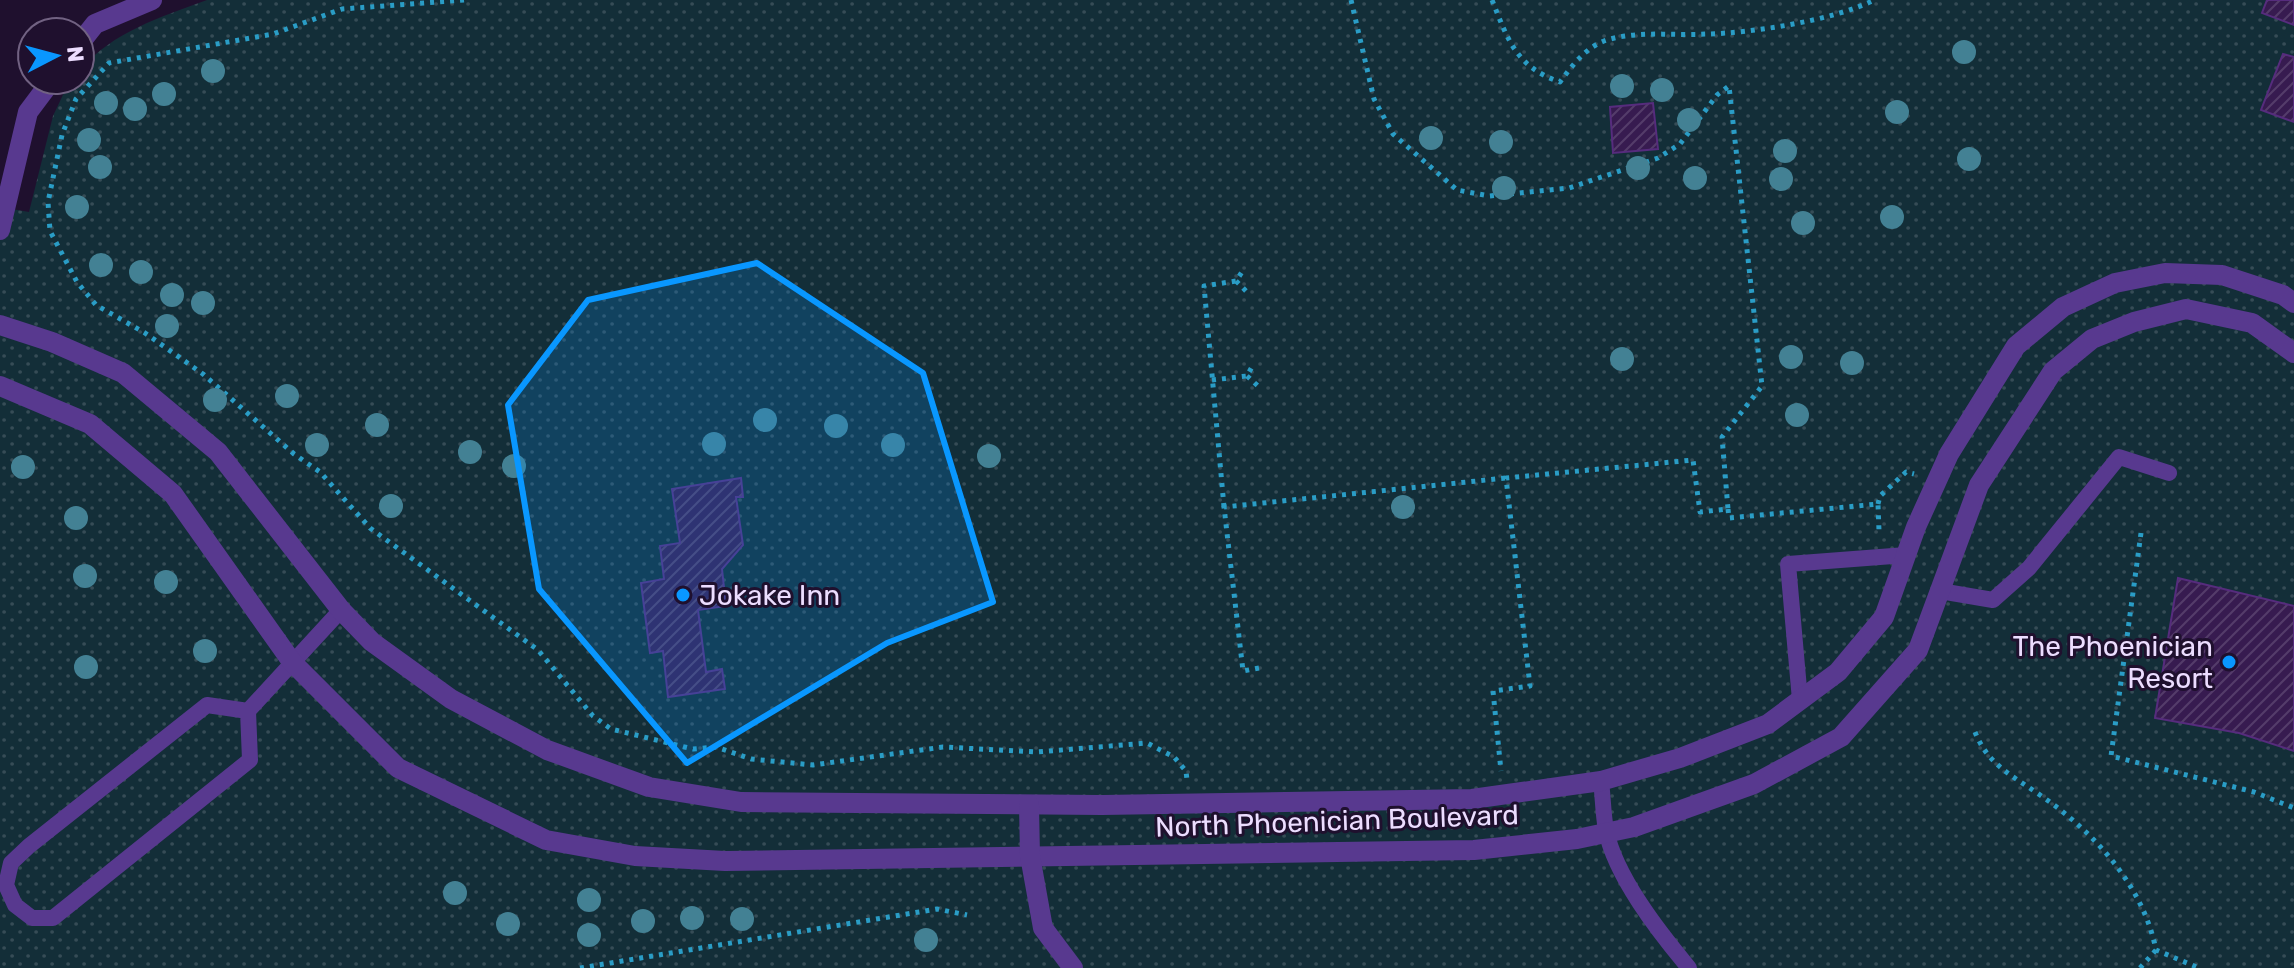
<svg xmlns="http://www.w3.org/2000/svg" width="2294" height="968" viewBox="0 0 2294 968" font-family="Rubik,sans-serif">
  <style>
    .green { fill: url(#green-dots) }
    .building { fill: url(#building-hatch); stroke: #562c7d; stroke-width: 2 }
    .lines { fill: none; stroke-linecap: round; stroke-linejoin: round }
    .path { stroke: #2a9dc6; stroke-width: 5; stroke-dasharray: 4 6; stroke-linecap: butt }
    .service { stroke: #58398f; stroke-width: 16 }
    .minor { stroke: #58398f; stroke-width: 20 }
    .tree { fill: #438194 }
    .marked { fill: #0997ff; fill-opacity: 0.2; stroke: #0997ff; stroke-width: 6; stroke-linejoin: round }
    .poi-dot { fill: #0997ff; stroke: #1f102e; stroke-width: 3 }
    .labels { text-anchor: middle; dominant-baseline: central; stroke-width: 6; stroke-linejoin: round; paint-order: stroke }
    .poi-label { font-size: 28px; fill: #ecddff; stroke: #1f102e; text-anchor: start }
    .street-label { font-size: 28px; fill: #ecddff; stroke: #1f102e }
  </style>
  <defs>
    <pattern id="green-dots" width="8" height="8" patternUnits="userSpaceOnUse" patternTransform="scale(2)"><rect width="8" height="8" fill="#132e38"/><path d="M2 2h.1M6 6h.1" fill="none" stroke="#364c56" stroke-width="1.8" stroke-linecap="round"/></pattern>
    <pattern id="building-hatch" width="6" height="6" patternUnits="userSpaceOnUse" patternTransform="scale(2)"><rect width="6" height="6" fill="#371b50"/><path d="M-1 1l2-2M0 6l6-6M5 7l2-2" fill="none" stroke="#543c6a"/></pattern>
  </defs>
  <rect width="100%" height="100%" fill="#1f102e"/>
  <path class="green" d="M207,0H2294V968H0V207L29,212L53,116L69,82L80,80V70C114,31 159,18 207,0Z"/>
  <g class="building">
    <polygon points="2267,0 2294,0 2294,25 2262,13"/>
    <polygon points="2283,54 2294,57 2294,122 2261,110"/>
    <polygon points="1653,103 1658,149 1613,153 1610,107"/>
    <polygon points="741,478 743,497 736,497 743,545 722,569 726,606 698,610 706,672 722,669 725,689 668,697 663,651 650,653 641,583 664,579 660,546 680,543 672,489"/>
    <polygon points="2178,578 2294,606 2294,751 2239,733 2155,718"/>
  </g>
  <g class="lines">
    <g class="path">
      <polyline points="464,0 342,9 273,34 109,63 76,99 62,135 48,202 50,231 77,282 96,305 145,333 203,374 294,454 320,472 370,528 538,650 593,716 611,729 693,749 716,747 751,759 813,765 943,747 1037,752 1147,743 1174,757 1186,771 1187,780"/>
      <polyline points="1351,0 1374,99 1393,134 1457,190 1489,196 1569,188 1658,158 1680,144 1717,95 1729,86 1762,386 1722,437 1728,509 1700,512 1693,460 1506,478 1530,686 1493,691 1501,771"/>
      <path d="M1492,0C1508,40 1516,67 1560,82C1572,66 1584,49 1604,41C1635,30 1674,36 1707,34C1752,33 1835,20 1874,0"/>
      <polyline points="1236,281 1248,293"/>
      <polyline points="1247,376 1259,387"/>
      <polyline points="1212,380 1247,376 1253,365"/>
      <polyline points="1878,504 1880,496 1906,472 1914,474"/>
      <polyline points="1224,507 1204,286 1236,281 1244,269"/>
      <polyline points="1728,509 1729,518 1878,504 1879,531"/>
      <polyline points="2141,533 2111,756 2254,792 2294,808"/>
      <polyline points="1259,668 1243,671 1224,507 1506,478"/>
      <path d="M1975,732C1988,765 2013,776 2040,795C2094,832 2143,885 2156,950L2199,968"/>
      <polyline points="580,968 937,909 967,915"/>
      <polyline points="2140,968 2156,950"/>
    </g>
    <g class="service">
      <polyline points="1940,591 1993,600 2029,568 2119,457 2169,473"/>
      <polyline points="1800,700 1788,564 1906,555"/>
      <polyline points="248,711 250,760 53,918 32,918 15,905 6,885 11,863 29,846 207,705 248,711 341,610"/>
      <path d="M1601,781C1603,797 1603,814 1606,830C1615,876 1659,932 1689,968"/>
    </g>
    <g class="minor">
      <polyline points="80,43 95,24 152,0"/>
      <polyline points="0,230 28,112 52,80"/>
      <polyline points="0,325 52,342 123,373 218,452 341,610 372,642 451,699 547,750 649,787 741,802 1102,805 1472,799 1601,781 1680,758 1768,724 1838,672 1884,617 1916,527 1949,454 2016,346 2063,307 2115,283 2165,273 2222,275 2283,295 2294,303"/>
      <polyline points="0,386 90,424 173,494 292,662 398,768 546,840 635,856 725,861 1474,850 1577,839 1634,827 1754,784 1841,737 1918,650 1979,485 2053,371 2092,339 2134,322 2186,309 2252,323 2294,353"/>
      <polyline points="1029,805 1030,856 1043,928 1073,968"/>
    </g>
  </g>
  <g class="tree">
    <circle cx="1964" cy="52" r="12"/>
    <circle cx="213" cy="71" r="12"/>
    <circle cx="1622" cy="86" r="12"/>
    <circle cx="1662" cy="90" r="12"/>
    <circle cx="164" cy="94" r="12"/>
    <circle cx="106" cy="103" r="12"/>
    <circle cx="135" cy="109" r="12"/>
    <circle cx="1897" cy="112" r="12"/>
    <circle cx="1689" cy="120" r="12"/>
    <circle cx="1431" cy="138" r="12"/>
    <circle cx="89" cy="140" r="12"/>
    <circle cx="1501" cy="142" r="12"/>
    <circle cx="1785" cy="151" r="12"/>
    <circle cx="1969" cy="159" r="12"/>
    <circle cx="100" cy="167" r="12"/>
    <circle cx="1638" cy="168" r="12"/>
    <circle cx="1695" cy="178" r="12"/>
    <circle cx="1781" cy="179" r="12"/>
    <circle cx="1504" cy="188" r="12"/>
    <circle cx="77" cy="207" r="12"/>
    <circle cx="1892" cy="217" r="12"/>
    <circle cx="1803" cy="223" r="12"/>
    <circle cx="101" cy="265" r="12"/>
    <circle cx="141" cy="272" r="12"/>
    <circle cx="172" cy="295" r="12"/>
    <circle cx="203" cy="303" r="12"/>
    <circle cx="167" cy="326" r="12"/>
    <circle cx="1791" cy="357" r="12"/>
    <circle cx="1622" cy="359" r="12"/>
    <circle cx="1852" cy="363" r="12"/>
    <circle cx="287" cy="396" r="12"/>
    <circle cx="215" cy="400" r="12"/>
    <circle cx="1797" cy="415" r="12"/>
    <circle cx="765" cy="420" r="12"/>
    <circle cx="377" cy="425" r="12"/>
    <circle cx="836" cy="426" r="12"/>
    <circle cx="714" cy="444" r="12"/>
    <circle cx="317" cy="445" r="12"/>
    <circle cx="893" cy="445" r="12"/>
    <circle cx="470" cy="452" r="12"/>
    <circle cx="989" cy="456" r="12"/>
    <circle cx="514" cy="466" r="12"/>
    <circle cx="23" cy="467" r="12"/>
    <circle cx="391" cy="506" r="12"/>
    <circle cx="1403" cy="507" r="12"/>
    <circle cx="76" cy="518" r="12"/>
    <circle cx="85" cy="576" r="12"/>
    <circle cx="166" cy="582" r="12"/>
    <circle cx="205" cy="651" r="12"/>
    <circle cx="86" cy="667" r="12"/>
    <circle cx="455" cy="893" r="12"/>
    <circle cx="589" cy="900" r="12"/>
    <circle cx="692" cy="918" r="12"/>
    <circle cx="742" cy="919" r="12"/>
    <circle cx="643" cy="921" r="12"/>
    <circle cx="508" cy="924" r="12"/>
    <circle cx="589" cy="935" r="12"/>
    <circle cx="926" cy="940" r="12"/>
  </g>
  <path class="marked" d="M757,263L923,373L993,602L887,643L687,763L539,589L508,405L588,300Z"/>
  <g class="poi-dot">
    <circle cx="683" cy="595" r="8"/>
    <circle cx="2229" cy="662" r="8"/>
  </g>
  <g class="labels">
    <g class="poi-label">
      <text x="699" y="595">Jokake Inn</text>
      <text x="2213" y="646" text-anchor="end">The Phoenician<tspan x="2213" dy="32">Resort</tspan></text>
    </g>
    <g class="street-label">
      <text transform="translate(1337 821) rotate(-2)">North Phoenician Boulevard</text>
    </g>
  </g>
  <g transform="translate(56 56) rotate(84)"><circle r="38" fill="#1f102e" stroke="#716282" stroke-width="2"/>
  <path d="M0-6L14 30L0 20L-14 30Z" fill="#0997ff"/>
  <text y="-12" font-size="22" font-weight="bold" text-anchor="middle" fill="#ecddff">N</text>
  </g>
</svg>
